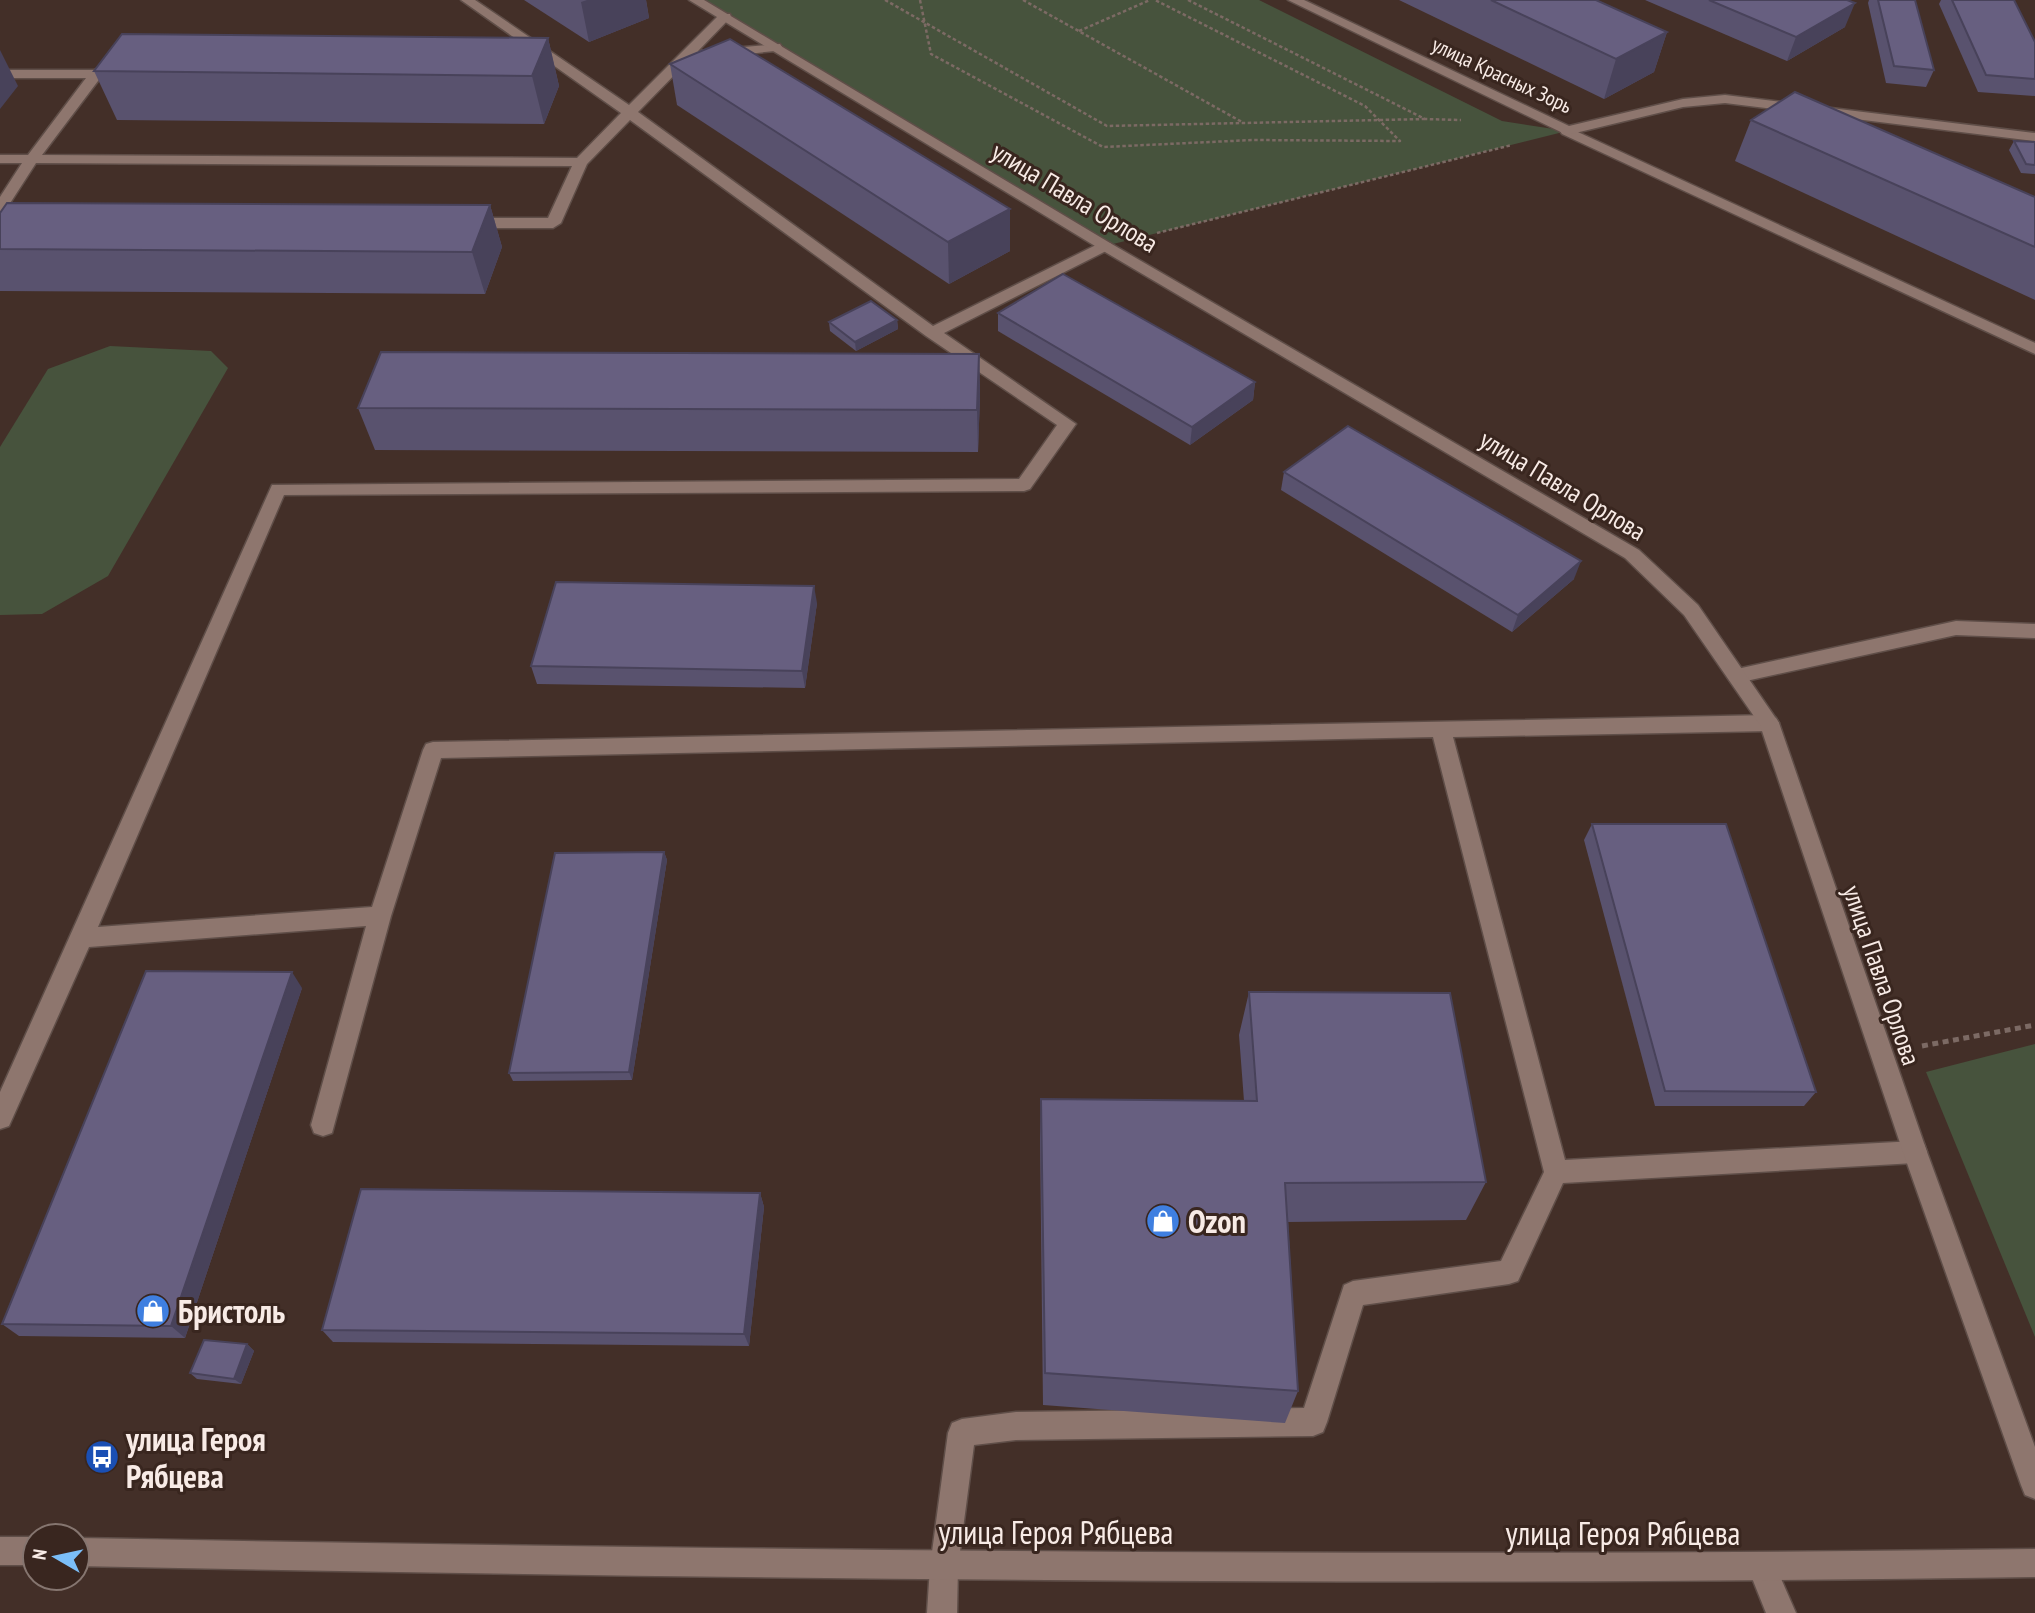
<svg xmlns="http://www.w3.org/2000/svg" width="2035" height="1613" viewBox="0 0 2035 1613" font-family="'PT Sans Narrow',sans-serif">
  <style>
    .green { fill: #47533d }
    .lines { fill: none; stroke-linecap: round; stroke-linejoin: round }
    .lane-casing { stroke: #5f4e48; stroke-width: 3 }
    .street-casing { stroke: #5f4e48; stroke-width: 3 }
    .secondary-casing { stroke: #5f4e48; stroke-width: 3 }
    .path-far1 { stroke: #7c6a64; stroke-width: 2.5; stroke-dasharray: 3.5 2.5; stroke-linecap: butt }
    .path { stroke: #7c6a64; stroke-width: 5; stroke-dasharray: 6 4.5; stroke-linecap: butt }
    .lane { fill: #8e766e; fill-rule: evenodd }
    .street { fill: #8e766e; fill-rule: evenodd }
    .secondary { fill: #8e766e; fill-rule: evenodd }
    .wall { fill: #59526e }
    .shaded-wall { fill: #48425a }
    .building { fill: #675f80; stroke: #48425a; stroke-width: 2 }
    .labels { text-anchor: middle; dominant-baseline: central; stroke-width: 6; stroke-linejoin: round; paint-order: stroke }
    .far-street-label { font-size: 21px; fill: #f8ebe6; stroke: #39261f }
    .street-label { font-size: 26px; fill: #f8ebe6; stroke: #39261f }
    .near-poi-label { font-size: 32px; font-weight: bold; fill: #f8ebe6; stroke: #39261f; text-anchor: start }
    .near-street-label { font-size: 32px; fill: #f8ebe6; stroke: #39261f }
  </style>
  <rect width="100%" height="100%" fill="#432f28"/>
  <g class="green">
    <polygon points="690,0 1259,0 1502,121 1567,131 1105,246"/>
    <polygon points="110,346 211,351 228,368 108,576 42,614 0,615 0,447 48,369"/>
    <polygon points="2035,1044 2035,1337 1926,1072"/>
  </g>
  <g class="lines">
    <g class="lane-casing">
      <g id="lane">
        <polygon points="461,0 475,0 629,105 720,14 730,14 731,17 698,51 780,44 782,47 775,51 689,60 638,112 933,326 1100,243 1110,243 1113,246 1110,249 944,333 1076,424 1030,489 1024,491 284,495 98,927 372,907 423,750 426,744 433,742 1769,715 1776,718 1779,723 1776,728 1769,731 1453,737 1565,1160 1915,1141 1924,1144 1927,1152 1924,1160 1915,1163 1563,1183 1518,1281 1509,1284 1363,1305 1327,1422 1323,1432 1313,1436 1016,1440 974,1445 958,1567 957,1613 927,1613 930,1567 948,1433 952,1423 962,1419 1016,1412 1304,1408 1344,1285 1353,1281 1501,1261 1544,1172 1433,737 441,758 391,916 332,1133 323,1136 314,1133 311,1125 366,926 89,947 9,1126 0,1129 0,1092 272,485 1019,479 1057,425 926,336 630,120 587,164 561,223 553,228 468,228 460,223 468,218 548,218 572,166 36,163 5,211 0,212 0,197 22,163 0,163 0,155 28,155 86,78 0,78 0,70 94,70 120,61 127,65 101,77 42,155 577,158 621,113"/>
        <polygon points="1567,127 2035,343 2035,354 1562,134 1560,131"/>
        <polygon points="1956,621 2035,624 2035,638 1956,635 1737,683 1730,681 1727,676 1730,671 1737,669"/>
        <polygon points="1762,1554 1772,1558 1796,1613 1766,1613 1748,1568 1752,1558"/>
      </g>
    </g>
    <g class="street-casing">
      <g id="street">
        <polygon points="689,0 704,0 1110,243 1639,550 1698,605 1779,723 1927,1152 2035,1447 2035,1499 2025,1495 2021,1485 1903,1152 1760,725 1684,615 1625,558 1100,249"/>
        <polygon points="1288,0 1304,0 1569,126 1683,99 1725,95 2035,133 2035,141 1725,103 1683,107 1567,135"/>
      </g>
    </g>
    <g class="secondary-casing">
      <g id="secondary">
        <rect x="0" y="1537" width="35" height="28"/>
        <path d="M77,1538C730,1550 1382,1558 2035,1549V1577C1382,1587 730,1579 77,1566Z"/>
      </g>
    </g>
    <g class="path-far1">
      <polyline points="885,0 1107,126 1425,119"/>
      <polyline points="920,0 931,54 1103,147 1253,140 1400,141 1365,106 1155,0"/>
      <polyline points="1023,0 1242,122"/>
      <polyline points="1188,0 1425,119 1461,120"/>
      <polyline points="1079,31 1150,0"/>
      <polyline points="1157,233 1512,145"/>
    </g>
    <polyline class="path" points="1922,1046 2035,1025"/>
    <use href="#lane" class="lane"/>
    <use href="#street" class="street"/>
    <use href="#secondary" class="secondary"/>
  </g>
  <g class="wall">
    <polygon points="524,0 646,0 649,18 589,42"/>
    <polygon points="1399,0 1596,0 1667,32 1654,72 1604,99"/>
    <polygon points="1645,0 1847,0 1845,27 1787,61"/>
    <polygon points="1869,0 1915,0 1934,70 1926,87 1886,83 1868,3"/>
    <polygon points="1941,0 2014,0 2035,42 2035,96 1978,92 1939,4"/>
    <polygon points="548,38 559,86 544,124 117,120 94,71"/>
    <polygon points="670,64 1010,251 949,284 677,105"/>
    <polygon points="1751,120 2035,197 2035,300 1735,161"/>
    <polygon points="2014,141 2035,142 2035,174 2021,173 2009,150"/>
    <polygon points="490,205 502,247 485,294 0,291 0,213"/>
    <polygon points="998,313 1255,382 1253,400 1190,445 998,331"/>
    <polygon points="897,320 898,329 856,351 830,331 829,322"/>
    <polygon points="979,354 980,396 978,452 375,450 358,408"/>
    <polygon points="1284,472 1574,579 1512,632 1281,490"/>
    <polygon points="817,603 805,688 537,684 531,666"/>
    <polygon points="1592,824 1816,1092 1804,1106 1655,1106 1584,840"/>
    <polygon points="664,852 667,860 632,1080 513,1081 509,1073"/>
    <polygon points="302,988 185,1338 19,1336 2,1324"/>
    <polygon points="1249,992 1486,1182 1466,1220 1288,1222 1298,1391 1285,1423 1043,1405 1040,1139 1041,1099 1244,1101 1239,1035"/>
    <polygon points="760,1193 764,1207 749,1346 333,1342 322,1330"/>
    <polygon points="247,1344 254,1351 241,1384 197,1379 190,1373"/>
  </g>
  <g class="shaded-wall">
    <polygon points="587,0 646,0 649,18 589,42 581,2"/>
    <polygon points="1855,3 1845,27 1787,61 1796,37"/>
    <polygon points="1667,32 1654,72 1604,99 1616,59"/>
    <polygon points="548,38 559,86 544,124 532,76"/>
    <polygon points="0,50 18,86 0,109"/>
    <polygon points="490,205 502,247 485,294 472,252"/>
    <polygon points="1010,209 1010,251 949,284 948,242"/>
    <polygon points="897,320 898,329 856,351 855,342"/>
    <polygon points="979,354 980,396 978,452 977,410"/>
    <polygon points="1255,382 1253,400 1190,445 1192,427"/>
    <polygon points="1581,561 1574,579 1512,632 1518,615"/>
    <polygon points="814,586 817,603 805,688 802,671"/>
    <polygon points="664,852 667,860 632,1080 629,1072"/>
    <polygon points="292,972 302,988 185,1338 171,1326"/>
    <polygon points="760,1193 764,1207 749,1346 744,1334"/>
    <polygon points="247,1344 254,1351 241,1384 234,1379"/>
  </g>
  <g class="building">
    <polygon points="1491,0 1596,0 1667,32 1616,59"/>
    <polygon points="1709,0 1847,0 1855,3 1796,37"/>
    <polygon points="1878,0 1915,0 1934,70 1894,66"/>
    <polygon points="1952,0 2014,0 2035,42 2035,79 1986,75"/>
    <polygon points="122,34 548,38 532,76 94,71"/>
    <polygon points="730,39 1010,209 948,242 670,64"/>
    <polygon points="1795,92 2035,197 2035,247 1751,120"/>
    <polygon points="2014,141 2035,142 2035,165 2026,164"/>
    <polygon points="7,203 490,205 472,252 0,249 0,213"/>
    <polygon points="1063,274 1255,382 1192,427 998,313"/>
    <polygon points="871,301 897,320 855,342 829,322"/>
    <polygon points="381,352 979,354 977,410 358,408"/>
    <polygon points="1348,426 1581,561 1518,615 1284,472"/>
    <polygon points="556,582 814,586 802,671 531,666"/>
    <polygon points="1592,824 1726,824 1816,1092 1665,1091"/>
    <polygon points="664,852 629,1072 509,1073 555,853"/>
    <polygon points="146,971 292,972 171,1326 2,1324"/>
    <polygon points="1249,992 1450,993 1486,1182 1285,1183 1298,1391 1045,1373 1041,1099 1257,1101"/>
    <polygon points="361,1189 760,1193 744,1334 322,1330"/>
    <polygon points="204,1340 247,1344 234,1379 190,1373"/>
  </g>
  <defs>
    <g id="shop-disc" transform="scale(1.75)"><circle r="9.5" fill="#3f7fe0" stroke="#39261f"/><path d="M-5-2.5h2.3a2.7 3.5 0 0 1 5.4 0H5L5.5 6h-11ZM-1.5-2.5h3a1.5 2.3 0 0 0-3 0Z" fill="#fff"/></g>
    <g id="bus-disc" transform="scale(1.75)"><circle r="9.5" fill="#1a4fb4" stroke="#39261f"/><path d="M-5-6H5V4H4V6H2V4H-2V6H-4V4H-5ZM-3.5-4V0h7V-4ZM-3.5 1.2v1.5H-2V1.2ZM2 1.2v1.5H3.5V1.2Z" fill="#fff"/></g>
  </defs>
  <g fill-rule="evenodd">
    <use href="#shop-disc" x="1163" y="1221"/>
    <use href="#shop-disc" x="153" y="1311"/>
    <use href="#bus-disc" x="102" y="1457"/>
  </g>
  <g class="labels">
    <g class="far-street-label">
      <text transform="translate(1502 75) rotate(25)">улица Красных Зорь</text>
    </g>
    <g class="street-label">
      <text transform="translate(1075 197) rotate(31)">улица Павла Орлова</text>
      <text transform="translate(1563 485) rotate(31)">улица Павла Орлова</text>
      <text transform="translate(1882 975) rotate(71)">улица Павла Орлова</text>
    </g>
    <g class="near-poi-label">
      <text x="1188" y="1221">Ozon</text>
      <text x="178" y="1311">Бристоль</text>
      <text x="126" y="1439">улица Героя<tspan x="126" dy="37">Рябцева</tspan></text>
    </g>
    <g class="near-street-label">
      <text x="1056" y="1532">улица Героя Рябцева</text>
      <text x="1623" y="1533">улица Героя Рябцева</text>
    </g>
  </g>
  <g transform="translate(56 1557) rotate(279)"><circle r="33" fill="#39261f" stroke="#85756f" stroke-width="2"/>
  <path d="M0-5L12 26L0 18L-12 26Z" fill="#7bbef8"/>
  <text y="-10" font-size="19" font-weight="bold" text-anchor="middle" fill="#f8ebe6">N</text>
  </g>
</svg>
